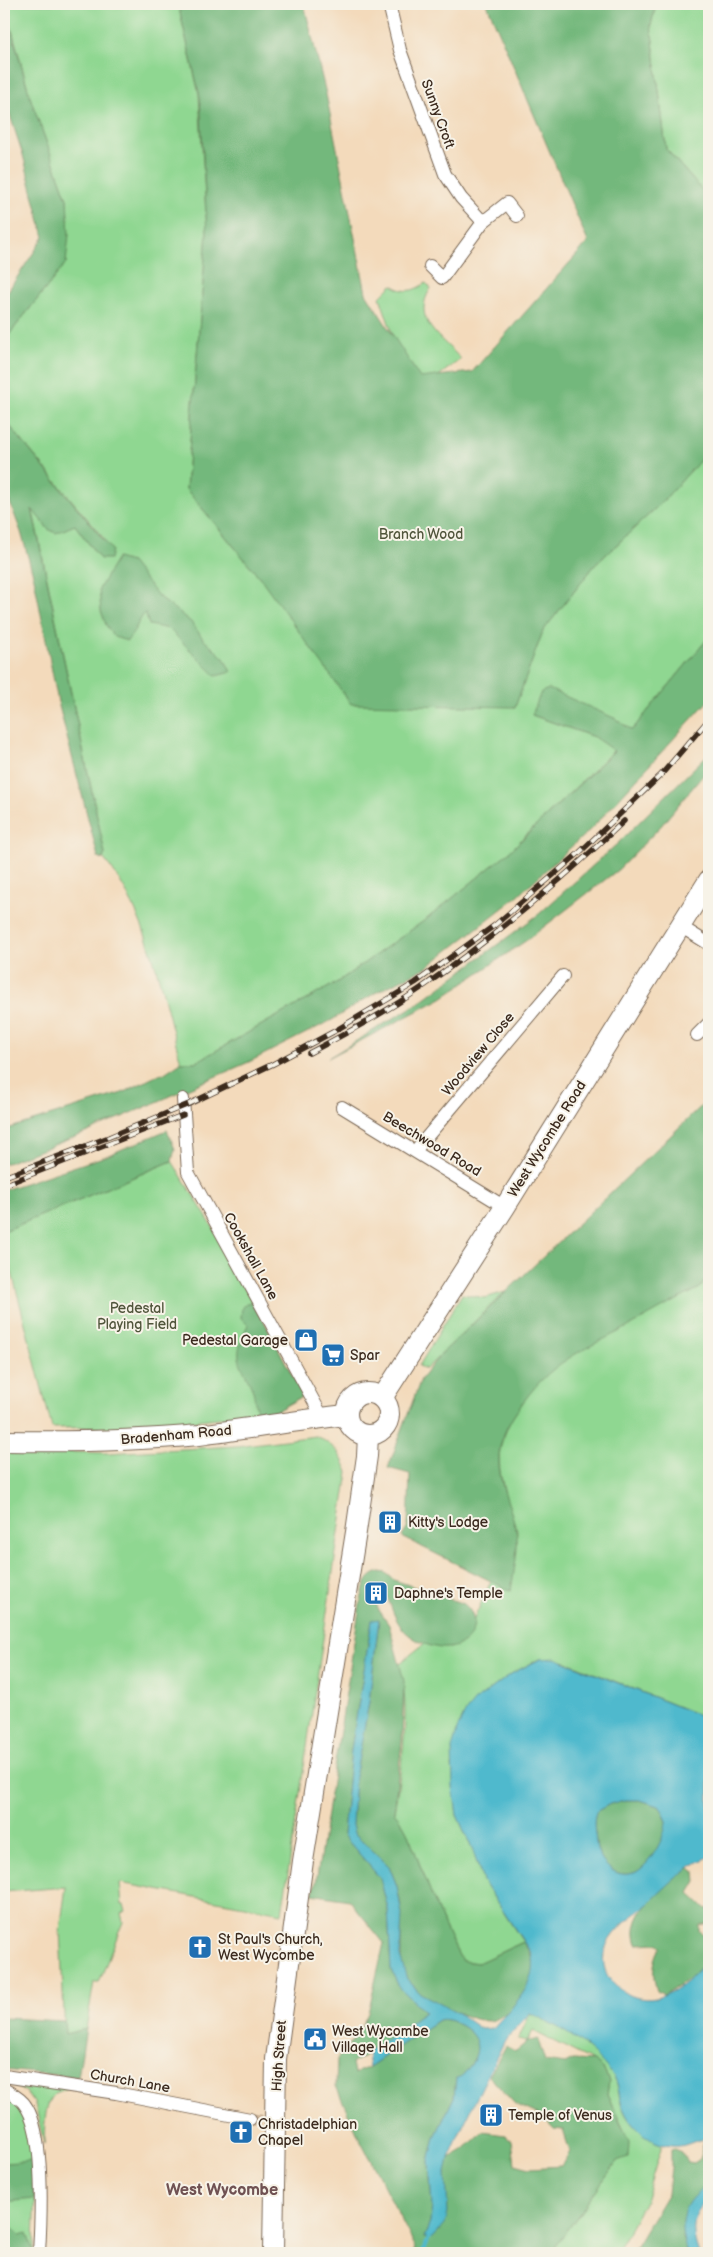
<svg xmlns="http://www.w3.org/2000/svg" width="713" height="2257" viewBox="0 0 713 2257" font-family="'Balsamiq Sans',sans-serif">
  <style>
    .green { fill: #8fd791; stroke: #658058 }
    .forest { fill: #73b87b; stroke: #57714c }
    .water { fill: #4fb9cd; stroke: #457276; fill-rule: evenodd }
    .lines { fill: none; stroke-linecap: round; stroke-linejoin: round }
    .stream { stroke: #4fb9cd; stroke-width: 4 }
    .minor-tunnel { stroke: #ceb79c; stroke-width: 12; stroke-dasharray: 12 6; stroke-linecap: butt }
    .minor-casing { stroke: #7b6855; stroke-width: 14 }
    .primary-casing { stroke: #7b6855; stroke-width: 22 }
    .trunk-casing { stroke: #7b6855; stroke-width: 22 }
    .minor { stroke: #fff; stroke-width: 12 }
    .primary { stroke: #fff; stroke-width: 20 }
    .trunk { stroke: #fff; stroke-width: 20 }
    .rail-casing { stroke: #3b2a1e; stroke-width: 5.5 }
    .rail { stroke: #f7f3e8; stroke-width: 4; stroke-dasharray: 11; stroke-linecap: butt }
    .labels { text-anchor: middle; dominant-baseline: central; stroke-width: 4; stroke-linejoin: round; paint-order: stroke }
    .street-label { font-size: 14px; fill: #3b2a1e; stroke: #f7f3e8 }
    .park-label { font-size: 14px; fill: #50553b; stroke: #f7f3e8 }
    .poi-label { font-size: 14px; fill: #3b2a1e; stroke: #f7f3e8; text-anchor: start }
    .quarter-label { font-size: 16px; font-weight: bold; fill: #705253; stroke: #f7f3e8 }
  </style>
  <rect width="100%" height="100%" fill="#f7f3e8"/>
  <filter id="ink" filterUnits="userSpaceOnUse"><feTurbulence type="fractalNoise" baseFrequency=".02" numOctaves="2"/><feDisplacementMap in="SourceGraphic" scale="10" xChannelSelector="R" yChannelSelector="G"/><feConvolveMatrix kernelMatrix="1 2 1 2 8 2 1 2 1" color-interpolation-filters="sRGB"/></filter>
  <filter id="wash" filterUnits="userSpaceOnUse"><feTurbulence type="fractalNoise" baseFrequency=".0096" numOctaves="4" result="noise"/><feDisplacementMap in="SourceGraphic" scale="20" xChannelSelector="R" yChannelSelector="G"/><feGaussianBlur stdDeviation="1.12" result="paint"/><feColorMatrix in="noise" values="0 0 0 0 0 0 0 0 0 0 0 0 0 0 0 0 0 1.4 0 .05"/><feComposite in="paint" operator="in"/></filter>
  <g filter="url(#wash)">
    <rect width="100%" height="100%" fill="#f3dabb"/>
    <g class="green">
      <path d="M5,4H178L199,94L207,233L186,489L261,579L515,707L543,631L595,565L659,505L709,451V637L632,730L614,718L532,715L594,737L614,750L509,852L428,918L336,983L196,1062H181C162,996 149,911 103,858L105,854L32,507L48,529L75,525L100,559L105,540L4,419V341L66,263L67,199L31,100Z"/>
      <polygon points="656,4 709,4 709,198 666,149 651,25"/>
      <path d="M426,283L431,288C410,320 441,337 461,359L413,395L380,297L392,285C406,294 413,291 426,283Z"/>
      <polygon points="172,1161 224,1245 303,1396 274,1412 135,1427 52,1428 4,1242 4,1231"/>
      <path d="M709,1275V1719L567,1662L539,1659L511,1674L475,1701L452,1766L457,1815L473,1851L483,1881L523,1942L478,1963L462,1961C445,1931 434,1900 421,1868C414,1850 408,1827 394,1813C401,1767 412,1709 399,1664L425,1643L451,1648L473,1629L474,1619L491,1581L511,1590L517,1531L507,1503L500,1472L499,1455L502,1441L511,1419L532,1389L555,1366L580,1350L700,1288Z"/>
      <polygon points="505,1292 426,1369 419,1366 462,1294 485,1298"/>
      <path d="M316,1436C335,1446 340,1453 348,1472L282,1913L120,1883L122,1905H124L126,1911L121,1913L123,1922L99,1982H94L86,2029L65,2034L60,1930L66,1887L4,1892V1450L107,1453L237,1446Z"/>
      <path d="M530,2013C562,2028 596,2046 614,2077C619,2085 618,2095 621,2103C628,2125 642,2135 662,2145L645,2201L617,2253H551L617,2161L623,2128L607,2094L609,2082L603,2068L593,2061L533,2031L527,2042L518,2040Z"/>
      <path d="M4,2081L70,2087C66,2089 59,2091 55,2094C43,2105 45,2129 44,2144L35,2104L26,2092Z"/>
      <path d="M4,2096C9,2099 16,2103 19,2108C42,2139 34,2215 34,2253H4Z"/>
    </g>
    <g class="forest">
      <polygon points="4,4 31,100 67,199 69,234 66,263 4,341 4,297 44,237 23,155 4,97"/>
      <polygon points="178,4 304,4 326,94 366,293 420,378 472,372 588,242 487,4 656,4 651,25 666,149 709,198 709,451 659,505 595,565 543,631 515,707 351,704 261,579 186,489 207,233 200,97"/>
      <polygon points="4,419 112,550 110,559 100,559 75,525 56,533 48,529 32,509 105,854 102,860 98,857 58,702 34,578 21,532 4,487"/>
      <path d="M117,558L131,562L159,597L191,622L204,640L224,658L231,672L216,676L169,629L149,625L145,613C137,622 135,633 127,641L114,637L106,625L101,611L99,589Z"/>
      <polygon points="709,637 709,700 593,827 513,900 427,967 375,993 332,1020 249,1062 83,1134 4,1164 4,1130 122,1093 158,1075 163,1074 181,1062 196,1062 336,983 428,918 509,852 614,751 594,737 532,715 541,692 549,689 614,718 632,730"/>
      <polygon points="706,756 709,759 709,768 660,827 619,869 527,940 442,998 328,1058 417,1004 539,914 617,844"/>
      <path d="M709,1099V1275L700,1288C676,1300 653,1313 630,1326C578,1353 551,1360 517,1411C508,1424 499,1441 499,1457C498,1484 511,1505 516,1530C520,1546 513,1574 511,1591L402,1537L408,1527L410,1474L388,1468L421,1379L440,1355Z"/>
      <polygon points="167,1130 175,1149 172,1161 4,1231 4,1190 106,1156"/>
      <path d="M254,1302L303,1396L274,1412L259,1414C253,1404 256,1401 253,1391C248,1374 233,1361 241,1343C244,1337 244,1331 248,1325L241,1318L242,1307L246,1303Z"/>
      <path d="M380,1572L386,1573L394,1580L464,1604C479,1616 476,1637 459,1645C442,1654 413,1642 402,1628C393,1617 389,1599 383,1586H376L377,1607L389,1625L404,1681L402,1741L394,1812C408,1827 414,1850 421,1868C434,1900 445,1931 462,1961L478,1963L523,1942C529,1951 534,1958 533,1970C532,1987 506,2021 488,2021C470,2021 443,2005 427,1998L420,1993L407,1979L401,1964V1906L397,1886L389,1866L354,1833L352,1825L355,1778L369,1702L379,1620H372L351,1750L343,1835L380,1878L388,1909L391,1970L399,1987L425,2012L352,2064L354,2074L369,2067L438,2020C447,2018 452,2021 460,2025C488,2041 477,2057 462,2077L456,2078L454,2097L435,2137L429,2162L432,2207L430,2223L424,2238H432C455,2217 443,2200 446,2174C446,2168 448,2163 449,2158L463,2150L483,2132L505,2135L512,2140L515,2164L530,2168L561,2166L570,2152L563,2130L554,2129L542,2116L515,2104L489,2076L506,2046L516,2051L527,2042L538,2039L545,2061L565,2064L573,2060L594,2061L603,2068L609,2082L607,2094L629,2142L628,2157L617,2161L551,2253H414L416,2248L361,2142L336,2086L337,2059L358,2034L368,2013L384,1943L349,1900L312,1894L316,1883L360,1604C364,1590 364,1576 380,1572Z"/>
      <path d="M624,1800H640L659,1806C662,1810 665,1814 666,1820C668,1837 652,1865 636,1872C615,1881 597,1861 596,1842C595,1831 592,1821 597,1811L610,1804Z"/>
      <path d="M689,1868L695,1871L696,1881L689,1893L706,1909L709,1908V1923L699,1925V1931L709,1939L708,1958L694,1975L664,1995L657,1991C652,1974 652,1962 661,1946L657,1943L637,1944C625,1912 667,1885 689,1868Z"/>
      <polygon points="4,2018 64,2021 65,2034 86,2029 78,2077 4,2070"/>
      <polygon points="705,2139 709,2139 709,2185 702,2189 682,2237 687,2253 632,2253 668,2193 671,2168 671,2150 675,2149 682,2152 687,2162 693,2163 699,2159"/>
      <polygon points="34,2161 34,2199 4,2202 4,2163"/>
      <polygon points="4,2222 20,2235 27,2233 34,2253 4,2253"/>
    </g>
    <g class="water">
      <path d="M379,1619L369,1702L355,1778L352,1825L354,1833L389,1866L397,1886L402,1914L400,1956L407,1979L420,1993L455,2011L481,2029L493,2028C512,2006 539,1985 531,1953L483,1881L473,1851L457,1815L453,1787L452,1749L458,1727L465,1713L475,1701L511,1674L540,1659L555,1658L709,1719V1857C686,1866 667,1886 649,1903C634,1916 611,1930 605,1950C596,1979 629,2004 656,1998C677,1993 698,1974 709,1956V2139C691,2139 686,2150 665,2145C644,2140 627,2123 621,2102C618,2092 619,2082 612,2074C590,2045 562,2028 530,2013L505,2040L463,2126L449,2158L446,2173L448,2213L445,2224L432,2238H424L430,2223L432,2207L429,2162L435,2137L454,2097L456,2078C463,2077 465,2072 470,2066C482,2049 478,2035 460,2025C452,2021 447,2018 438,2020L369,2067L367,2053L425,2012L399,1987L391,1970L388,1909L380,1878L343,1835L351,1750L372,1620ZM624,1800H640L659,1806C662,1810 665,1814 666,1819C667,1835 650,1865 636,1872C615,1881 597,1861 596,1842C595,1831 592,1821 597,1811L610,1804Z"/>
      <path d="M709,2185V2199C691,2213 691,2233 699,2253H687C677,2224 680,2201 709,2185Z"/>
    </g>
    <g class="lines">
      <polyline class="stream" points="423,2253 430,2235"/>
    </g>
  </g>
  <g filter="url(#ink)">
    <g class="lines">
      <polyline class="minor-tunnel" points="250,2119 265,2121"/>
      <g class="minor-casing">
        <g id="minor">
          <polyline points="389,4 400,50 445,174 461,198 483,222 442,278 430,266"/>
          <polyline points="483,222 507,203 517,216"/>
          <polyline points="680,926 709,944"/>
          <polyline points="697,1035 709,1023"/>
          <polyline points="183,1099 188,1172 323,1418"/>
          <polyline points="342,1107 505,1207"/>
          <polyline points="415,1151 563,976"/>
          <polyline points="4,2076 116,2093 250,2119"/>
          <path d="M4,2089C10,2093 21,2098 25,2105C45,2132 41,2219 39,2253"/>
        </g>
      </g>
      <g class="primary-casing">
        <polyline id="primary" points="273,2253 276,2059 303,1861 356,1532 367,1456 368,1435"/>
      </g>
      <g class="trunk-casing">
        <g id="trunk">
          <circle cx="368" cy="1414" r="21"/>
          <polyline points="382,1398 505,1207 709,880"/>
          <path d="M4,1441C69,1442 134,1441 199,1435C248,1429 298,1420 347,1415"/>
        </g>
      </g>
      <use href="#minor" class="minor"/>
      <use href="#primary" class="primary"/>
      <use href="#trunk" class="trunk"/>
      <g class="rail-casing">
        <g id="rail">
          <path d="M309,1053C347,1033 386,1012 421,988C493,938 560,882 624,821"/>
          <polyline points="4,1177 109,1137 189,1104 273,1064 333,1032 415,983 495,925 579,853 661,775 709,719"/>
          <polyline points="4,1185 183,1115"/>
        </g>
      </g>
      <use href="#rail" class="rail"/>
    </g>
  </g>
  <defs>
    <g id="shop-square" transform="scale(1.25)"><rect x="-9" y="-9" width="18" height="18" rx="4" fill="#1f6fb2" stroke="#f7f3e8"/><path d="M-5-2.5h2.3a2.7 3.5 0 0 1 5.4 0H5L5.5 6h-11ZM-1.5-2.5h3a1.5 2.3 0 0 0-3 0Z" fill="#fff"/></g>
    <g id="supermarket-square" transform="scale(1.25)"><rect x="-9" y="-9" width="18" height="18" rx="4" fill="#1f6fb2" stroke="#f7f3e8"/><path d="M-6-5.5h2.5l.6 2H6L4.5 2H-2.5L-4.4-4H-6ZM-1.5 3.2a1.3 1.3 0 1 0 .1 0ZM3 3.2a1.3 1.3 0 1 0 .1 0Z" fill="#fff"/></g>
    <g id="building-square" transform="scale(1.25)"><rect x="-9" y="-9" width="18" height="18" rx="4" fill="#1f6fb2" stroke="#f7f3e8"/><path d="M-4-6H4V6H1V3H-1V6H-4ZM-2.5-4.3h1.7v1.8h-1.7ZM.8-4.3h1.7v1.8H.8ZM-2.5-1h1.7V.8h-1.7ZM.8-1h1.7V.8H.8Z" fill="#fff"/></g>
    <g id="church-square" transform="scale(1.25)"><rect x="-9" y="-9" width="18" height="18" rx="4" fill="#1f6fb2" stroke="#f7f3e8"/><path d="M-1.2-6h2.4v3.5h3.3v2.4h-3.3V6h-2.4V-.1h-3.3v-2.4h3.3Z" fill="#fff"/></g>
    <g id="civic-square" transform="scale(1.25)"><rect x="-9" y="-9" width="18" height="18" rx="4" fill="#1f6fb2" stroke="#f7f3e8"/><path d="M-.6-6.5H3V-4.5H.6V-3L4-1V1h2V6H-6V1h2V-1L-.6-3ZM-1.2 2.5V6h2.4V2.5Z" fill="#fff"/></g>
  </defs>
  <g fill-rule="evenodd">
    <use href="#shop-square" x="306" y="1340"/>
    <use href="#supermarket-square" x="333" y="1355"/>
    <use href="#building-square" x="390" y="1522"/>
    <use href="#building-square" x="376" y="1593"/>
    <use href="#church-square" x="200" y="1947"/>
    <use href="#civic-square" x="315" y="2039"/>
    <use href="#building-square" x="491" y="2115"/>
    <use href="#church-square" x="241" y="2132"/>
  </g>
  <g class="labels">
    <g class="street-label">
      <text transform="translate(438 114) rotate(70)">Sunny Croft</text>
      <text transform="translate(478 1054) rotate(-50)">Woodview Close</text>
      <text transform="translate(547 1139) rotate(-58)">West Wycombe Road</text>
      <text transform="translate(432 1144) rotate(31)">Beechwood Road</text>
      <text transform="translate(251 1256) rotate(61)">Cookshall Lane</text>
      <text transform="translate(176 1435) rotate(-5)">Bradenham Road</text>
      <text transform="translate(279 2056) rotate(-86)">High Street</text>
      <text transform="translate(130 2081) rotate(10)">Church Lane</text>
    </g>
    <g class="park-label">
      <text x="421" y="534">Branch Wood</text>
      <text x="137" y="1308">Pedestal<tspan x="137" dy="16">Playing Field</tspan></text>
    </g>
    <g class="poi-label">
      <text x="288" y="1340" text-anchor="end">Pedestal Garage</text>
      <text x="350" y="1355">Spar</text>
      <text x="408" y="1522">Kitty's Lodge</text>
      <text x="394" y="1593">Daphne's Temple</text>
      <text x="218" y="1939">St Paul's Church,<tspan x="218" dy="16">West Wycombe</tspan></text>
      <text x="332" y="2031">West Wycombe<tspan x="332" dy="16">Village Hall</tspan></text>
      <text x="508" y="2115">Temple of Venus</text>
      <text x="258" y="2124">Christadelphian<tspan x="258" dy="16">Chapel</tspan></text>
    </g>
    <g class="quarter-label">
      <text x="222" y="2190">West Wycombe</text>
    </g>
  </g>
  <rect width="713" height="2257" fill="none" stroke="#f7f3e8" stroke-width="20"/>
</svg>
